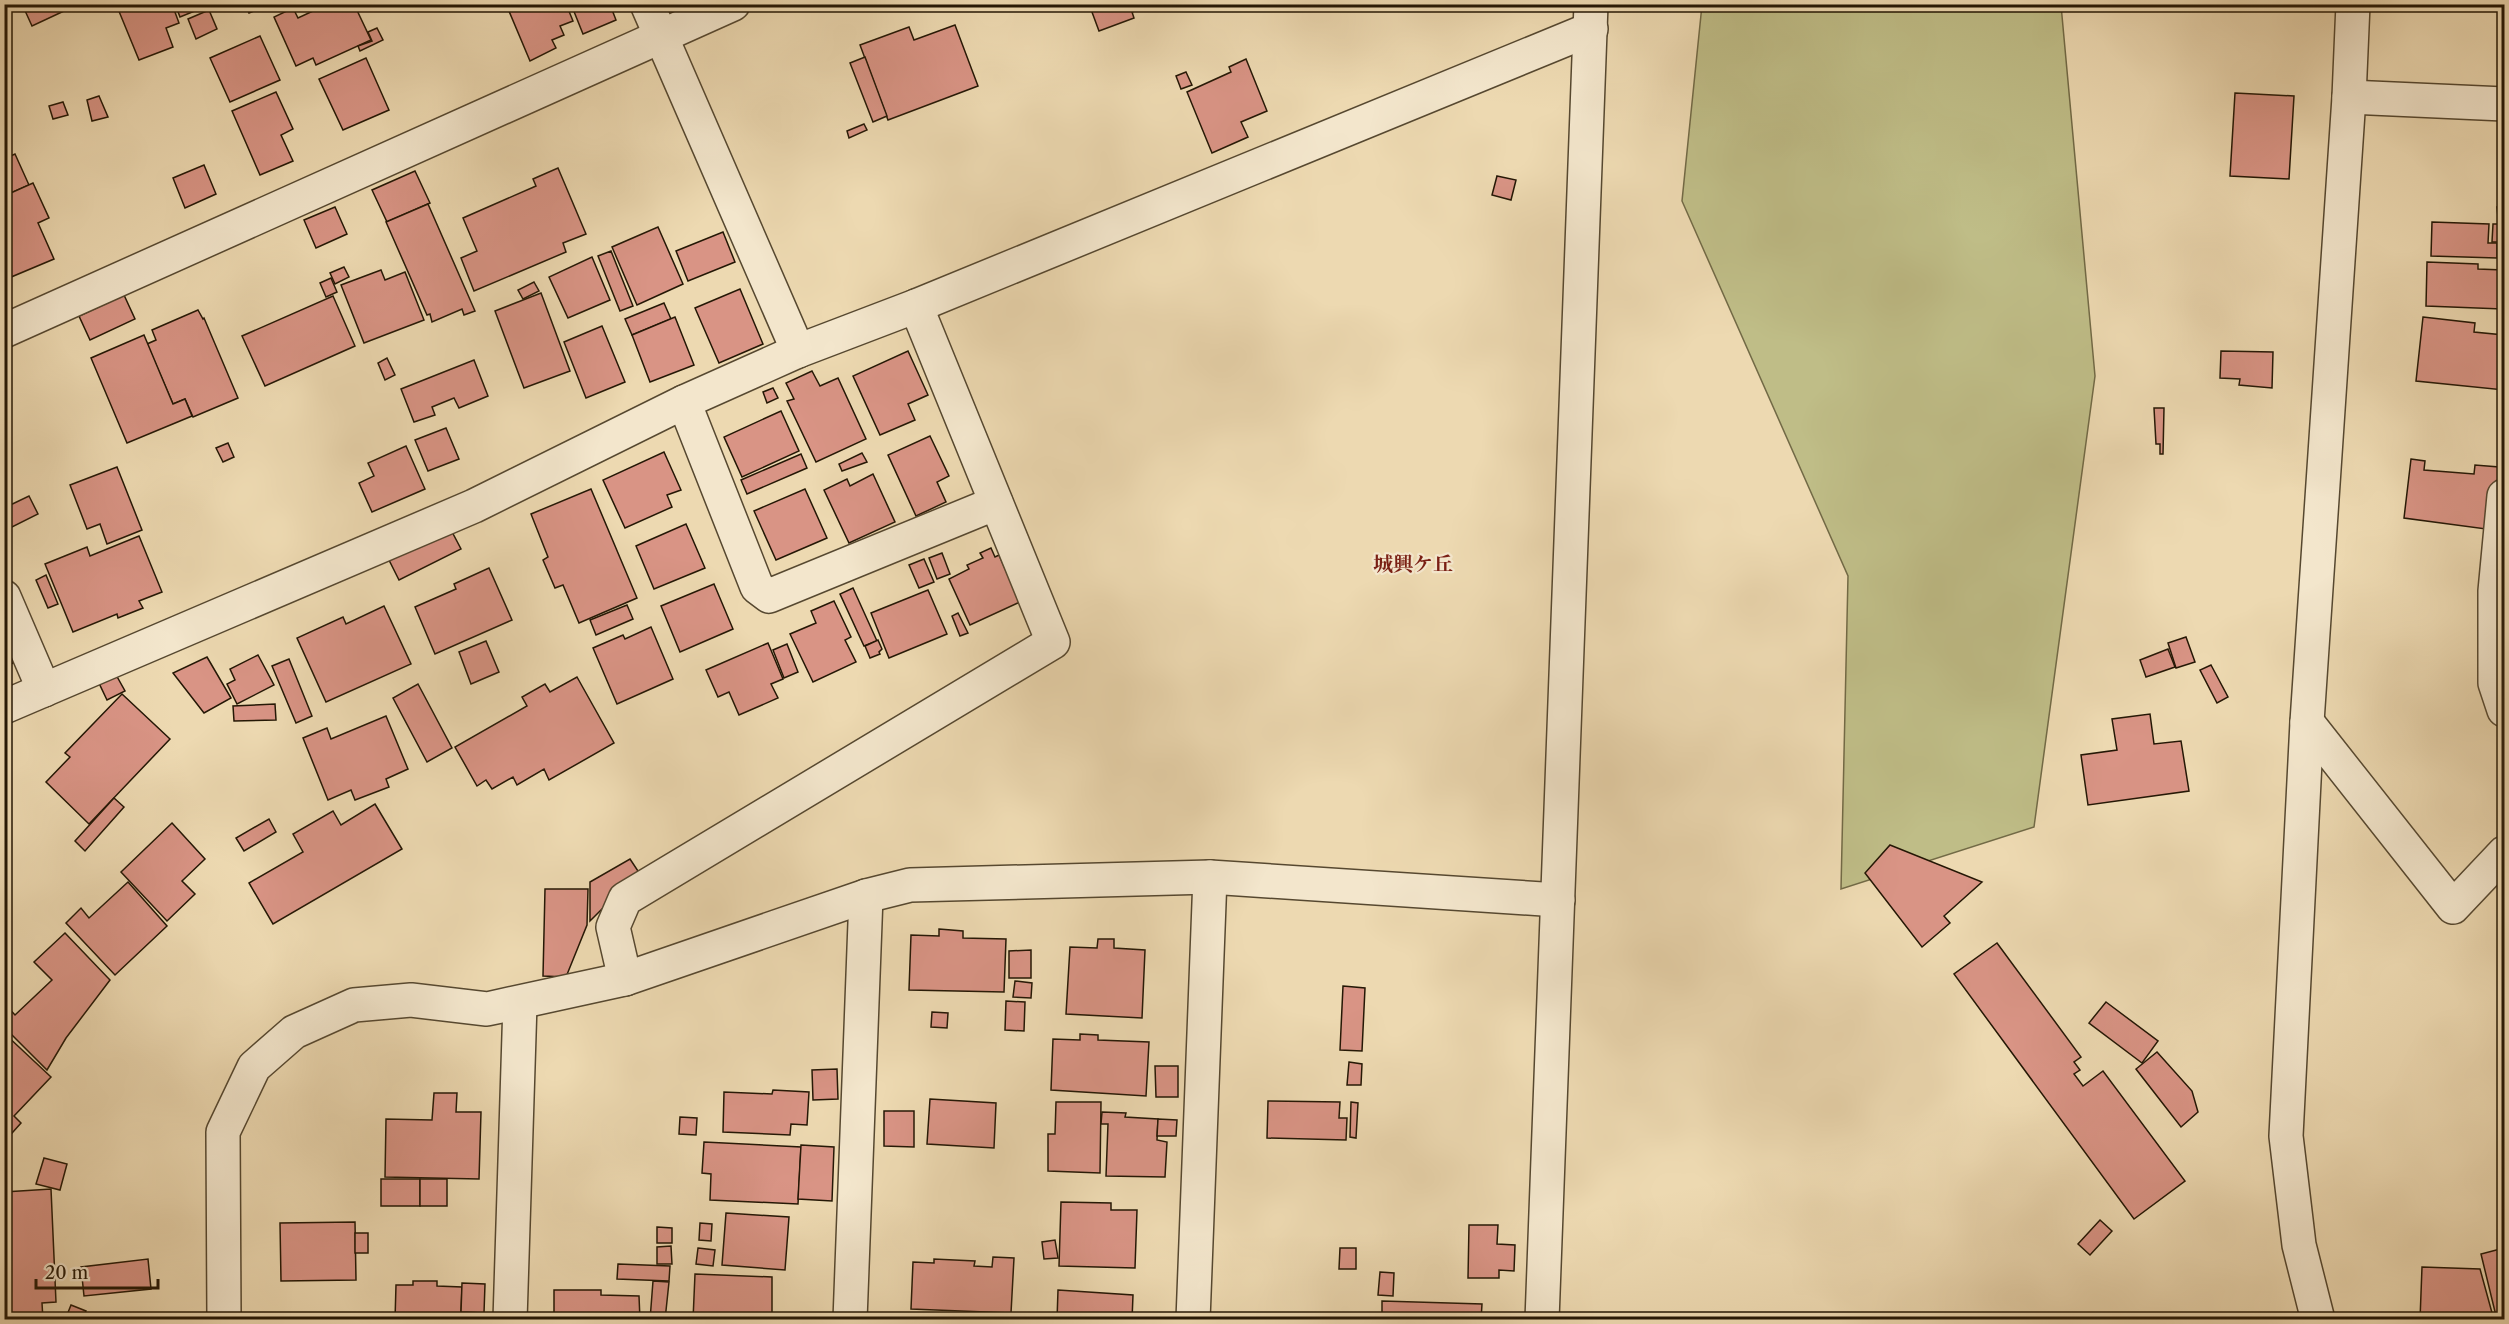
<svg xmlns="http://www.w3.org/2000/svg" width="2509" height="1324" viewBox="0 0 2509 1324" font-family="'Libre Caslon Text','Noto Serif JP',serif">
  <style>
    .green { fill: #bfbd87; stroke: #726a46; stroke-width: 1.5 }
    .building { fill: #d99485; stroke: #241705; stroke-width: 1.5 }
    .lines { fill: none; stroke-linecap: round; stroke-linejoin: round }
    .minor-casing { stroke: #564830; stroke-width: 36 }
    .tertiary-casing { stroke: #564830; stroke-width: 36 }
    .minor { stroke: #f3e6cc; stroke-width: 33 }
    .tertiary { stroke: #f3e6cc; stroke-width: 33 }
    .labels { text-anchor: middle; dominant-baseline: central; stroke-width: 4.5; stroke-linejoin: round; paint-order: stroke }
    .neighbourhood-label { font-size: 20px; font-weight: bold; fill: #7a1f14; stroke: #f3e6cc }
  </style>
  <rect width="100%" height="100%" fill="#edd9b1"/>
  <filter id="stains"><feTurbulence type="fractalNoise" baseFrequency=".00333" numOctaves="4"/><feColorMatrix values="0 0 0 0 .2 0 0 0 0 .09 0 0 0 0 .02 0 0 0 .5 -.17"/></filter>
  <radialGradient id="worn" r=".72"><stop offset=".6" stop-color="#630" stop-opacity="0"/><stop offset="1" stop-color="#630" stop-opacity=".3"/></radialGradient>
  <polygon class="green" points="1702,5 2061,5 2095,376 2034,827 1841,889 1848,576 1682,201"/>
  <g class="building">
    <polygon points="22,4 79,4 32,26"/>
    <polygon points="116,4 172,4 179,23 166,28 173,47 139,60"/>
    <polygon points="175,4 225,4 209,11 207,6 180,17"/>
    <polygon points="245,4 257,4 259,9 249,13"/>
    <polygon points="328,4 354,4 371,40 316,65 313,58 296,66 274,17 293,8 298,18"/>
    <polygon points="506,4 566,4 573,21 560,26 564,35 552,40 556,48 530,61"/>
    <polygon points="571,4 617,4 611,7 616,20 583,34"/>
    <polygon points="1089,4 1152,4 1153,5 1132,12 1134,18 1099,31"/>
    <polygon points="209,10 217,29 196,39 188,19"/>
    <polygon points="955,25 978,86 888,120 860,45 909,27 914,40"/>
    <polygon points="377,28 383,40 360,51 358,46 372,41 368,32"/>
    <polygon points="260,36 280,80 230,102 210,58"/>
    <polygon points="865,57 887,116 873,122 850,63"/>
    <polygon points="366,58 389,110 343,130 319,79"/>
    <polygon points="1246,59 1267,111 1241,122 1248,137 1212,153 1187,92 1231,72 1229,67"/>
    <polygon points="1186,72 1192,85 1181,89 1176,76"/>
    <polygon points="276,92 293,129 281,135 293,161 260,175 232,111"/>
    <polygon points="2235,93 2294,96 2289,179 2230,176"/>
    <polygon points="99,96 108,117 92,121 87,100"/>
    <polygon points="63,102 68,115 53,119 49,106"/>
    <polygon points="864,124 867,130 849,138 847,131"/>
    <polygon points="15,154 29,185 4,196 4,159"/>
    <polygon points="204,165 216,194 185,208 173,178"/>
    <polygon points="558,168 586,234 563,243 566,252 474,291 461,258 477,251 463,218 536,186 533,179"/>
    <polygon points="415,171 430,203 387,222 372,190"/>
    <polygon points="1497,176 1516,180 1511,200 1492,195"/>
    <polygon points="33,183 49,218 38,223 54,259 4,280 4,196"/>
    <polygon points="428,204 475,311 464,315 462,309 432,322 430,314 427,315 386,222"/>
    <polygon points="335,207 347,234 316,248 304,220"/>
    <polygon points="2497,207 2504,207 2504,216 2498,217"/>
    <polygon points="2432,222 2489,224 2488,243 2497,243 2497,258 2431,256"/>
    <polygon points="2493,224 2504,224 2504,242 2492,242"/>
    <polygon points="658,227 683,284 637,305 612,247"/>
    <polygon points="723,232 735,262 688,281 676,251"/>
    <polygon points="611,251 633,306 620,311 598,256"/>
    <polygon points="592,257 610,300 568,318 549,277"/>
    <polygon points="2427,262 2478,264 2478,269 2503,270 2502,309 2426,306"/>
    <polygon points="344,267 349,277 335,284 330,273"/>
    <polygon points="381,270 385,280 405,272 424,320 364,343 341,285"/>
    <polygon points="331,278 337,292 326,297 320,283"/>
    <polygon points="534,282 539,291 523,299 518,290"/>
    <polygon points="740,289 763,344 719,363 695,308"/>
    <polygon points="541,293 570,371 524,388 495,311"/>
    <polygon points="124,295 135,319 90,340 79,316"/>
    <polygon points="333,296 355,346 265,386 242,336"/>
    <polygon points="664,303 671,319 632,335 625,319"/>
    <polygon points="198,310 203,319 204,318 238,398 193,417 185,399 173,404 147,344 156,340 152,330"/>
    <polygon points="675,317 694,365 650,382 632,335"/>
    <polygon points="2423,317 2475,323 2474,332 2504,335 2504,390 2416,381"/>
    <polygon points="602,326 625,382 586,398 564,342"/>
    <polygon points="144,335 173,404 185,399 192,416 127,443 91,358"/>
    <polygon points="908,351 928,395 908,404 915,420 880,435 853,376"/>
    <polygon points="2221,351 2273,352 2272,388 2239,385 2240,379 2220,378"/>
    <polygon points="387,358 395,375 385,380 378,363"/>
    <polygon points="474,360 488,396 459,408 454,398 432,407 435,415 414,422 401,389"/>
    <polygon points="812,371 820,386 838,378 866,439 816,462 787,401 794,399 786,383"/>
    <polygon points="773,388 778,398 767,403 763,392"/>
    <polygon points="2154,408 2164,408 2163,454 2160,454 2160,444 2156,444"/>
    <polygon points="781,411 799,451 742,477 724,437"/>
    <polygon points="446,428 459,459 428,471 415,440"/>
    <polygon points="930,436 949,476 937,482 946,502 916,516 888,455"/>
    <polygon points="228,443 234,457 223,462 216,448"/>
    <polygon points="406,446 425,489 372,512 359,483 374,476 368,463"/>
    <polygon points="664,452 681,490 667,495 672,507 625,528 603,480"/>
    <polygon points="862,453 867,462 842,471 839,464"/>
    <polygon points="801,454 807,468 747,494 741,480"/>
    <polygon points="2411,459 2425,461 2424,470 2474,474 2475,465 2499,467 2497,499 2486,529 2404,518"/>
    <polygon points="117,467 142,530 107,544 100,524 87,529 70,485"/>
    <polygon points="873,474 895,522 849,543 824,490 847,479 850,486"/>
    <polygon points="591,489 637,598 579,623 563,585 555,588 543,560 548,557 531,514"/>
    <polygon points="805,489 827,538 776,560 754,511"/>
    <polygon points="29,496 38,514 10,528 4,515 4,508"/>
    <polygon points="686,524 705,568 654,589 636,546"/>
    <polygon points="450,528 461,549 399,580 388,558"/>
    <polygon points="139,536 162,592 139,601 143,608 118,618 117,614 73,632 45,564 87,547 90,556"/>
    <polygon points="991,548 995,557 999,555 1020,602 970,625 949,579 969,569 967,565 983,558 980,553"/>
    <polygon points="942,553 950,574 937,579 929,558"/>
    <polygon points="924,559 934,582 919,588 909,565"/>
    <polygon points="489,568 512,620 435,654 415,607 456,589 454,584"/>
    <polygon points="46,575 58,604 48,608 36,580"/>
    <polygon points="714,584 733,629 680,652 661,606"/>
    <polygon points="853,588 877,641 864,646 840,594"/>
    <polygon points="928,590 947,634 889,658 871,613"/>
    <polygon points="834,601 851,637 845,640 856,662 813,682 790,634 816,623 811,611"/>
    <polygon points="627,605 633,619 596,635 590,620"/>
    <polygon points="384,606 411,664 326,702 297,638 343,617 346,624"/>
    <polygon points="958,613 968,633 960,636 952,616"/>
    <polygon points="4,622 19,661 4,666"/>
    <polygon points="651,627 673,679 617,704 593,648 623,635 625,639"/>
    <polygon points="2186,637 2195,662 2176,668 2168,643"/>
    <polygon points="878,640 882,649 879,652 880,654 870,658 865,646"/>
    <polygon points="486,641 499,672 471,684 459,652"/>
    <polygon points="768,643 783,679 771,684 778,698 739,715 729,692 718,697 706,670"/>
    <polygon points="787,644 798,672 784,678 773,650"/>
    <polygon points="2168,649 2175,667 2146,677 2140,660"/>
    <polygon points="258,655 274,685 237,704 227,684 235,680 230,669"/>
    <polygon points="207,657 231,698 204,713 173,673"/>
    <polygon points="289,659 312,716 296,723 272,666"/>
    <polygon points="2211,665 2228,697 2217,703 2200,670"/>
    <polygon points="115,673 125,691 107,700 98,681"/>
    <polygon points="577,677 614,743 549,780 544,769 517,785 513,777 492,789 486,780 477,786 455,747 527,706 522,697 545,684 550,692"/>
    <polygon points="418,684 452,748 427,762 393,698"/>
    <polygon points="122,694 170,739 89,824 46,782 70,757 65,753"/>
    <polygon points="275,704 276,720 234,721 233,706"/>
    <polygon points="2150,714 2154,744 2181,741 2189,791 2088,805 2081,755 2117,750 2112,719"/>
    <polygon points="386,716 408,769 386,779 389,787 355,800 351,790 328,800 303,738 327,728 331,739"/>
    <polygon points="114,798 124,807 85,851 75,841"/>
    <polygon points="375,804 402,849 273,924 249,883 303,852 293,834 333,811 341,825"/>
    <polygon points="269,819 276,832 244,851 236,838"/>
    <polygon points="172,823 205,859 182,881 195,894 167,921 121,872"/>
    <polygon points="1890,845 1982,882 1944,916 1950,923 1922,947 1865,873"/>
    <polygon points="630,859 642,877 612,899 590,921 590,882"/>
    <polygon points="128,882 167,926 115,975 66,923 81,908 89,918"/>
    <polygon points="545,889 588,889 587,925 566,977 543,976"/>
    <polygon points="939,929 963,931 963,938 1006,939 1004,992 909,990 911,935 939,936"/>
    <polygon points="65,933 110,980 66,1038 47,1070 4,1027 4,1003 15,1015 52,980 34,962"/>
    <polygon points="1098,939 1114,939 1114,948 1145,950 1142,1018 1066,1014 1070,947 1097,948"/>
    <polygon points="1997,943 2081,1057 2074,1062 2080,1070 2074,1074 2083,1086 2103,1071 2185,1181 2134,1219 1954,974"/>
    <polygon points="1031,950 1031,978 1009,978 1009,951"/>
    <polygon points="1015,981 1032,983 1031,998 1013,997"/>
    <polygon points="1343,986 1365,988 1362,1051 1340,1050"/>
    <polygon points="1006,1001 1025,1002 1024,1031 1005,1030"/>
    <polygon points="2106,1002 2158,1041 2142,1063 2089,1023"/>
    <polygon points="932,1012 948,1013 947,1028 931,1027"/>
    <polygon points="4,1033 51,1077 14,1116 21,1123 4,1142"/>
    <polygon points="1080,1034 1098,1035 1098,1040 1149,1042 1146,1096 1051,1090 1053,1039 1080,1040"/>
    <polygon points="2157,1052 2192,1091 2198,1112 2181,1127 2136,1069"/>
    <polygon points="1349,1062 1362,1064 1361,1085 1347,1085"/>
    <polygon points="1155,1066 1178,1066 1178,1097 1156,1097"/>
    <polygon points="837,1069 838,1099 813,1100 812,1070"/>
    <polygon points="773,1090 809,1092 807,1125 791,1124 790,1135 723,1132 724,1092 772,1094"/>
    <polygon points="434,1093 457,1093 456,1112 481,1112 479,1179 385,1177 386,1119 432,1120"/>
    <polygon points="930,1099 996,1103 994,1148 927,1144"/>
    <polygon points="1268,1101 1340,1102 1339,1118 1347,1118 1346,1140 1267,1138"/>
    <polygon points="1056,1102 1101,1102 1100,1173 1048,1171 1048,1134 1055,1134"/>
    <polygon points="1351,1102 1358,1103 1356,1138 1350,1137"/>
    <polygon points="884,1111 914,1111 914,1147 884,1146"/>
    <polygon points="1102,1112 1126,1113 1125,1117 1158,1119 1157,1140 1167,1142 1165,1177 1106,1176 1108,1124 1101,1124"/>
    <polygon points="680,1117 697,1118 696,1135 679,1134"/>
    <polygon points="1158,1119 1177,1120 1176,1136 1157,1136"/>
    <polygon points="704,1142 801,1147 798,1204 710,1200 711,1174 702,1173"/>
    <polygon points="801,1145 834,1147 832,1201 798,1199"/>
    <polygon points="44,1158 67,1164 60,1190 36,1184"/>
    <rect x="381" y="1179" width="39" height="27"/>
    <rect x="420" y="1179" width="27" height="27"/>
    <polygon points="51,1189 56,1302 42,1303 43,1320 4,1320 4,1192"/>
    <polygon points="1061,1202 1111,1203 1111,1210 1137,1210 1135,1268 1059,1266"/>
    <polygon points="726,1213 789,1217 785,1270 722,1265"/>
    <polygon points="2100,1220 2112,1231 2090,1255 2078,1244"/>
    <polygon points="355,1222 356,1280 281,1281 280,1223"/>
    <polygon points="700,1223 712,1224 711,1241 699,1240"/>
    <polygon points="1469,1225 1498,1225 1497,1244 1515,1245 1514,1271 1499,1270 1499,1278 1468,1278"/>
    <polygon points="657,1227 672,1228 672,1243 657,1243"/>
    <rect x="355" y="1233" width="13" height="20"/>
    <polygon points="1055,1240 1058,1258 1044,1259 1042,1242"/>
    <polygon points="671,1246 672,1264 657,1264 657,1247"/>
    <polygon points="698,1248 715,1250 713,1266 696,1264"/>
    <polygon points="1340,1248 1356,1248 1356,1269 1339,1269"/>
    <polygon points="2504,1248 2504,1320 2497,1320 2481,1254"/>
    <polygon points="993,1257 1014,1258 1011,1313 911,1309 913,1262 934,1263 934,1259 975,1261 974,1266 992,1267"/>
    <polygon points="148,1259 151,1289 84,1296 81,1267"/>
    <polygon points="618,1264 670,1266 669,1281 617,1279"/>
    <polygon points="2422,1267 2480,1269 2494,1320 2420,1320"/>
    <polygon points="1380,1272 1394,1273 1393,1296 1378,1295"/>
    <polygon points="695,1274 772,1277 772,1314 765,1313 765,1320 693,1320"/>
    <polygon points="413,1281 437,1281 437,1286 462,1287 461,1312 473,1312 473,1320 395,1320 396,1285 413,1285"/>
    <polygon points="653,1281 669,1282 665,1320 650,1320"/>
    <polygon points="462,1283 485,1284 484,1313 461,1312"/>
    <polygon points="554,1290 601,1290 601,1295 639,1296 640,1320 554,1320"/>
    <polygon points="1058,1290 1133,1295 1132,1320 1057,1320"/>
    <polygon points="1382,1301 1482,1304 1481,1320 1382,1320"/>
    <polygon points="71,1305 86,1311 82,1320 65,1320"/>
  </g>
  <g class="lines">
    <g class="minor-casing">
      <g id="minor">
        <polyline points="647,4 798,351"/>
        <polyline points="684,402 757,587 769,596 996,503"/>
        <polyline points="2504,496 2495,591 2495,683 2504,710"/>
        <polyline points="4,597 44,690"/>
        <polyline points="4,707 474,506 684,402 798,351 916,306 1591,29"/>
        <polyline points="2307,722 2453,907 2504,853"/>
        <polyline points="625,979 613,927 625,899 1053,642 916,306"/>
        <polyline points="224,1320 223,1132 254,1067 294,1032 354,1005 411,1000 487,1009 625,979 866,896 910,885 1210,877 1558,900"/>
        <polyline points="510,1320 520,1003"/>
        <polyline points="850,1320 866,896"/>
        <polyline points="1193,1320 1210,877"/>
      </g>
    </g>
    <g class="tertiary-casing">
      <g id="tertiary">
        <polyline points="2349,97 2504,104"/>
        <polyline points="4,331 733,4"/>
        <polyline points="1542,1320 1591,4"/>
        <polyline points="2318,1320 2299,1245 2286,1136 2307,722 2349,97 2353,4"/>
      </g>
    </g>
    <use href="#minor" class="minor"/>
    <use href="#tertiary" class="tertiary"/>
  </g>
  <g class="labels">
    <g class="neighbourhood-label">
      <text x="1413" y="564">城興ケ丘</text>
    </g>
  </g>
  <rect width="2509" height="1324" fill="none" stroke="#edd9b1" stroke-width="24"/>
  <rect x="6" y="6" width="2497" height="1312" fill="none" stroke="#241705" stroke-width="3"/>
  <rect x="12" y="12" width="2485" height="1300" fill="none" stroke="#241705" stroke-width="1.5"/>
  <path d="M36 1279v9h122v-9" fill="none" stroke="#241705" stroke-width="3"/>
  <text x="45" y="1279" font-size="18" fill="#241705" stroke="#f3e6cc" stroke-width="4.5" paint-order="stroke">20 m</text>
  <rect width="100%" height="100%" filter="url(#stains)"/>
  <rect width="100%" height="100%" fill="url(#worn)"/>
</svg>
